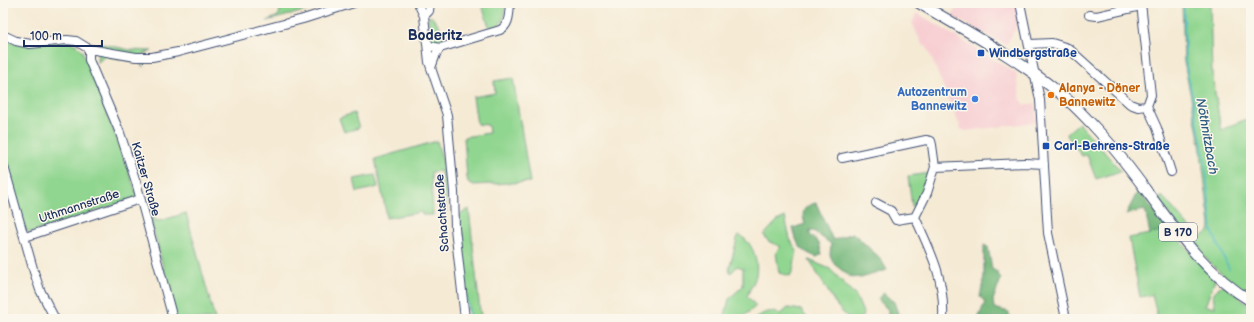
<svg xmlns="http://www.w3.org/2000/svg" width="1254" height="322" font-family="'Balsamiq Sans',sans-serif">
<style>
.built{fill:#f7cfd3}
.green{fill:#91d690;stroke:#568277}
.forest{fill:#74b77a;stroke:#48736c}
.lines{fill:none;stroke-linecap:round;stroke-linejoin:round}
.stream{stroke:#4ebaca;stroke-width:1.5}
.minor-casing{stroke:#3c4b70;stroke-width:10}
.major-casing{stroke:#3c4b70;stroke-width:12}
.minor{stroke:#fff;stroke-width:8}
.major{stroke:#fff;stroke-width:10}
.transit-dot{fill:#1a4fb4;stroke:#fbf7ec;stroke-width:1.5}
.food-dot{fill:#e8710a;stroke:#fbf7ec;stroke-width:1.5}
.shop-dot{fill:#3f7fe0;stroke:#fbf7ec;stroke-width:1.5}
.labels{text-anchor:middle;stroke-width:3;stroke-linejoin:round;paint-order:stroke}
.shield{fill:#fbf7ec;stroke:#5e6b89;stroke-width:1}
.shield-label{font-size:11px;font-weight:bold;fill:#1b2f5e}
.transit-label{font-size:12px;font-weight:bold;fill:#164399;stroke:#fbf7ec;text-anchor:start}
.food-label{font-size:12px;font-weight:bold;fill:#c56008;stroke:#fbf7ec;text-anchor:start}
.shop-label{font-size:12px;font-weight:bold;fill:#366cbe;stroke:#fbf7ec;text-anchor:end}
.street-label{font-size:12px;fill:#1b2f5e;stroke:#fbf7ec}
.water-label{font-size:13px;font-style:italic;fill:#2a597e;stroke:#fbf7ec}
.quarter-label{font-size:14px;font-weight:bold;fill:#1b2f5e;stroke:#fbf7ec}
</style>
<rect width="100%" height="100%" fill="#fbf7ec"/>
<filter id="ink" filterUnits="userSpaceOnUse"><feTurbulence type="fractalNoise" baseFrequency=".025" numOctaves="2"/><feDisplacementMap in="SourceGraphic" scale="8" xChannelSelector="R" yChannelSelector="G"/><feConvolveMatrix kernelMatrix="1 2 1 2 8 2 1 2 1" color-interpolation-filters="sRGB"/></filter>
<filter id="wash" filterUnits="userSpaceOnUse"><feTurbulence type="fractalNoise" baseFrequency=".012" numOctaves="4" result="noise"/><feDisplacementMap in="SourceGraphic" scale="16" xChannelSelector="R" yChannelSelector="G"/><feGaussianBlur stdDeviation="0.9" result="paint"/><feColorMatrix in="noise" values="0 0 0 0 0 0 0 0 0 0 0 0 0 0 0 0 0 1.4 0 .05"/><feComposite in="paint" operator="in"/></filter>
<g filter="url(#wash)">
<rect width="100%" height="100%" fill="#f5ead4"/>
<path class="built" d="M959 3H1016L1020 21 1006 45 952 16Z
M917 13 1016 73 1021 101H1023L1024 106 1035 103 1037 122 965 131 961 129 926 45 923 46 912 23Z"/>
<path class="green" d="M276 3H325L323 6 267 21 278 16 280 12Z
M481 3H505C504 16 505 25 490 29Z
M1182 3H1210L1212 73 1221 130 1251 117V295C1213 272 1184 236 1159 200L1162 196 1199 238 1209 232 1210 225 1200 144 1184 62Z
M431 16 439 25 444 42 437 43 431 40 428 18Z
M3 38 10 42H70L77 45 82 50 115 134 137 195 136 198 30 233 25 229 3 158Z
M98 43 130 50 152 51 141 55 144 67 138 62 110 57 105 56 97 63Z
M513 78 530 182 473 185 468 182 467 178 464 137 489 133 488 125 477 124 473 97 495 93 494 81Z
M354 113 359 128 344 132 339 118Z
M1079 123 1121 171 1096 179 1087 155 1082 156 1066 134Z
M437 141 445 169 446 215H442L441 171 431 172 433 215H422V212L386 218V212L375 159Z
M931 173 916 206H912L908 176Z
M375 175 378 187 357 192 354 179Z
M144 195 155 220 160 221 186 213 215 319H177Z
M469 209 480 311 482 319H469L458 216Z
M785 217 790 239 797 251 793 270 790 276 779 273 776 252 781 247 768 241 764 235 777 221Z
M1171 230 1215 280 1205 306 1215 307 1213 295 1219 287 1223 285 1251 306V319H1158L1152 295 1140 297 1129 238Z
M738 235C752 240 759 260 756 275 755 282 749 290 747 296L756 306 744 316 743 319H724L729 299 743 286V268L737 266 731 273 729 270Z
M809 260 830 269 856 296 864 315 859 319H849L837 306Z
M788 308 801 310 808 319H755C765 311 769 310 781 314Z"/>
<path class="forest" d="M1138 191 1171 230 1150 234 1145 210 1126 214Z
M816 203 833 240 853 233 880 258 887 270 861 278 849 276 834 264 830 255 831 244 815 232 810 230V235L819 243 822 254 817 257C800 251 797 245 793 228L805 224C801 212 803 206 816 203Z
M984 245 988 247 992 269 997 272 1001 279 993 300 994 308 1009 312V317L978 319 985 302 980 297 984 276Z
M883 293 894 302 900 319H888V310L878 299Z"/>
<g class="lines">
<path class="stream" d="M1184 3 1185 61 1205 160 1212 231 1229 269
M466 295 470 319
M1223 319V317"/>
</g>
</g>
<g filter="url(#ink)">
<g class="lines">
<defs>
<path id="minor" d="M418 3 424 16 429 62 447 115 454 192 455 228 465 319
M1020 3 1040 100 1048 233 1066 319
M1089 15 1097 16 1141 6
M424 16 429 11 430 3
M3 35 16 41 30 44 67 40 76 41 89 49 136 57H152L178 52 303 19 354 3
M427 42 430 46 440 48 500 30C510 25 509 13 510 3
M1030 44 1052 43 1068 48 1130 104 1138 107 1147 106 1151 95 1141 3
M89 49V60L120 133 136 182 173 319
M431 68 436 54 440 48
M1147 106 1157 128 1171 172
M842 158 926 140 931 141 932 145 935 167
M3 163 34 272 40 290 55 319
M876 203 891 211 896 220 915 217
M25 237 140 199
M943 319C945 278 931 253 915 217L927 193 935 167 1025 163 1044 164"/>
<path id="major" d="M919 3C966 31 1015 57 1057 91 1074 104 1088 120 1102 135 1152 189 1186 262 1251 301"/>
</defs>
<use href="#minor" class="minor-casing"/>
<use href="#major" class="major-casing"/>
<use href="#minor" class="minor"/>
<use href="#major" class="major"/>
</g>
</g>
<g class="transit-dot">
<rect x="977" y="49" width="8" height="8" rx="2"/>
<rect x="1042" y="142" width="8" height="8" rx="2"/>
</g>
<circle class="food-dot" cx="1051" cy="95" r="4"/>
<circle class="shop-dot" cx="975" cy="99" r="4"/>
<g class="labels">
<rect class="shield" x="1159" y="223" width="38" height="18" rx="3"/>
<g class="shield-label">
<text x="1178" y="236">B 170</text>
</g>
<g class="transit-label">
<text x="989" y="57">Windbergstraße</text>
<text x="1054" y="150">Carl-Behrens-Straße</text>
</g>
<g class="food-label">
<text x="1059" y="92">Alanya - Döner<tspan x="1059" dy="14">Bannewitz</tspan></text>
</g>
<g class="shop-label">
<text x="967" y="96">Autozentrum<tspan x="967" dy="14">Bannewitz</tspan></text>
</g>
<g class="street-label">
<text transform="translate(146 179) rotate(74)" y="4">Kaitzer Straße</text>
<text transform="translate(79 206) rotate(-18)" y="4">Uthmannstraße</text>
<text transform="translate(442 213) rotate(-94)" y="4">Schachtstraße</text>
</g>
<g class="water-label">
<text transform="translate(1208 136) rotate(80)" y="5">Nöthnitzbach</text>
</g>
<g class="quarter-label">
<text x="435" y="40">Boderitz</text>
</g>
</g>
<rect width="1254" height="322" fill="none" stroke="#fbf7ec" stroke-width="16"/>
<path d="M24 40v6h78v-6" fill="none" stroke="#1b2f5e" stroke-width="2"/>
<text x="30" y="40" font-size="12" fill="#1b2f5e" stroke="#fbf7ec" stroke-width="3" paint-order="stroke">100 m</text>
</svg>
